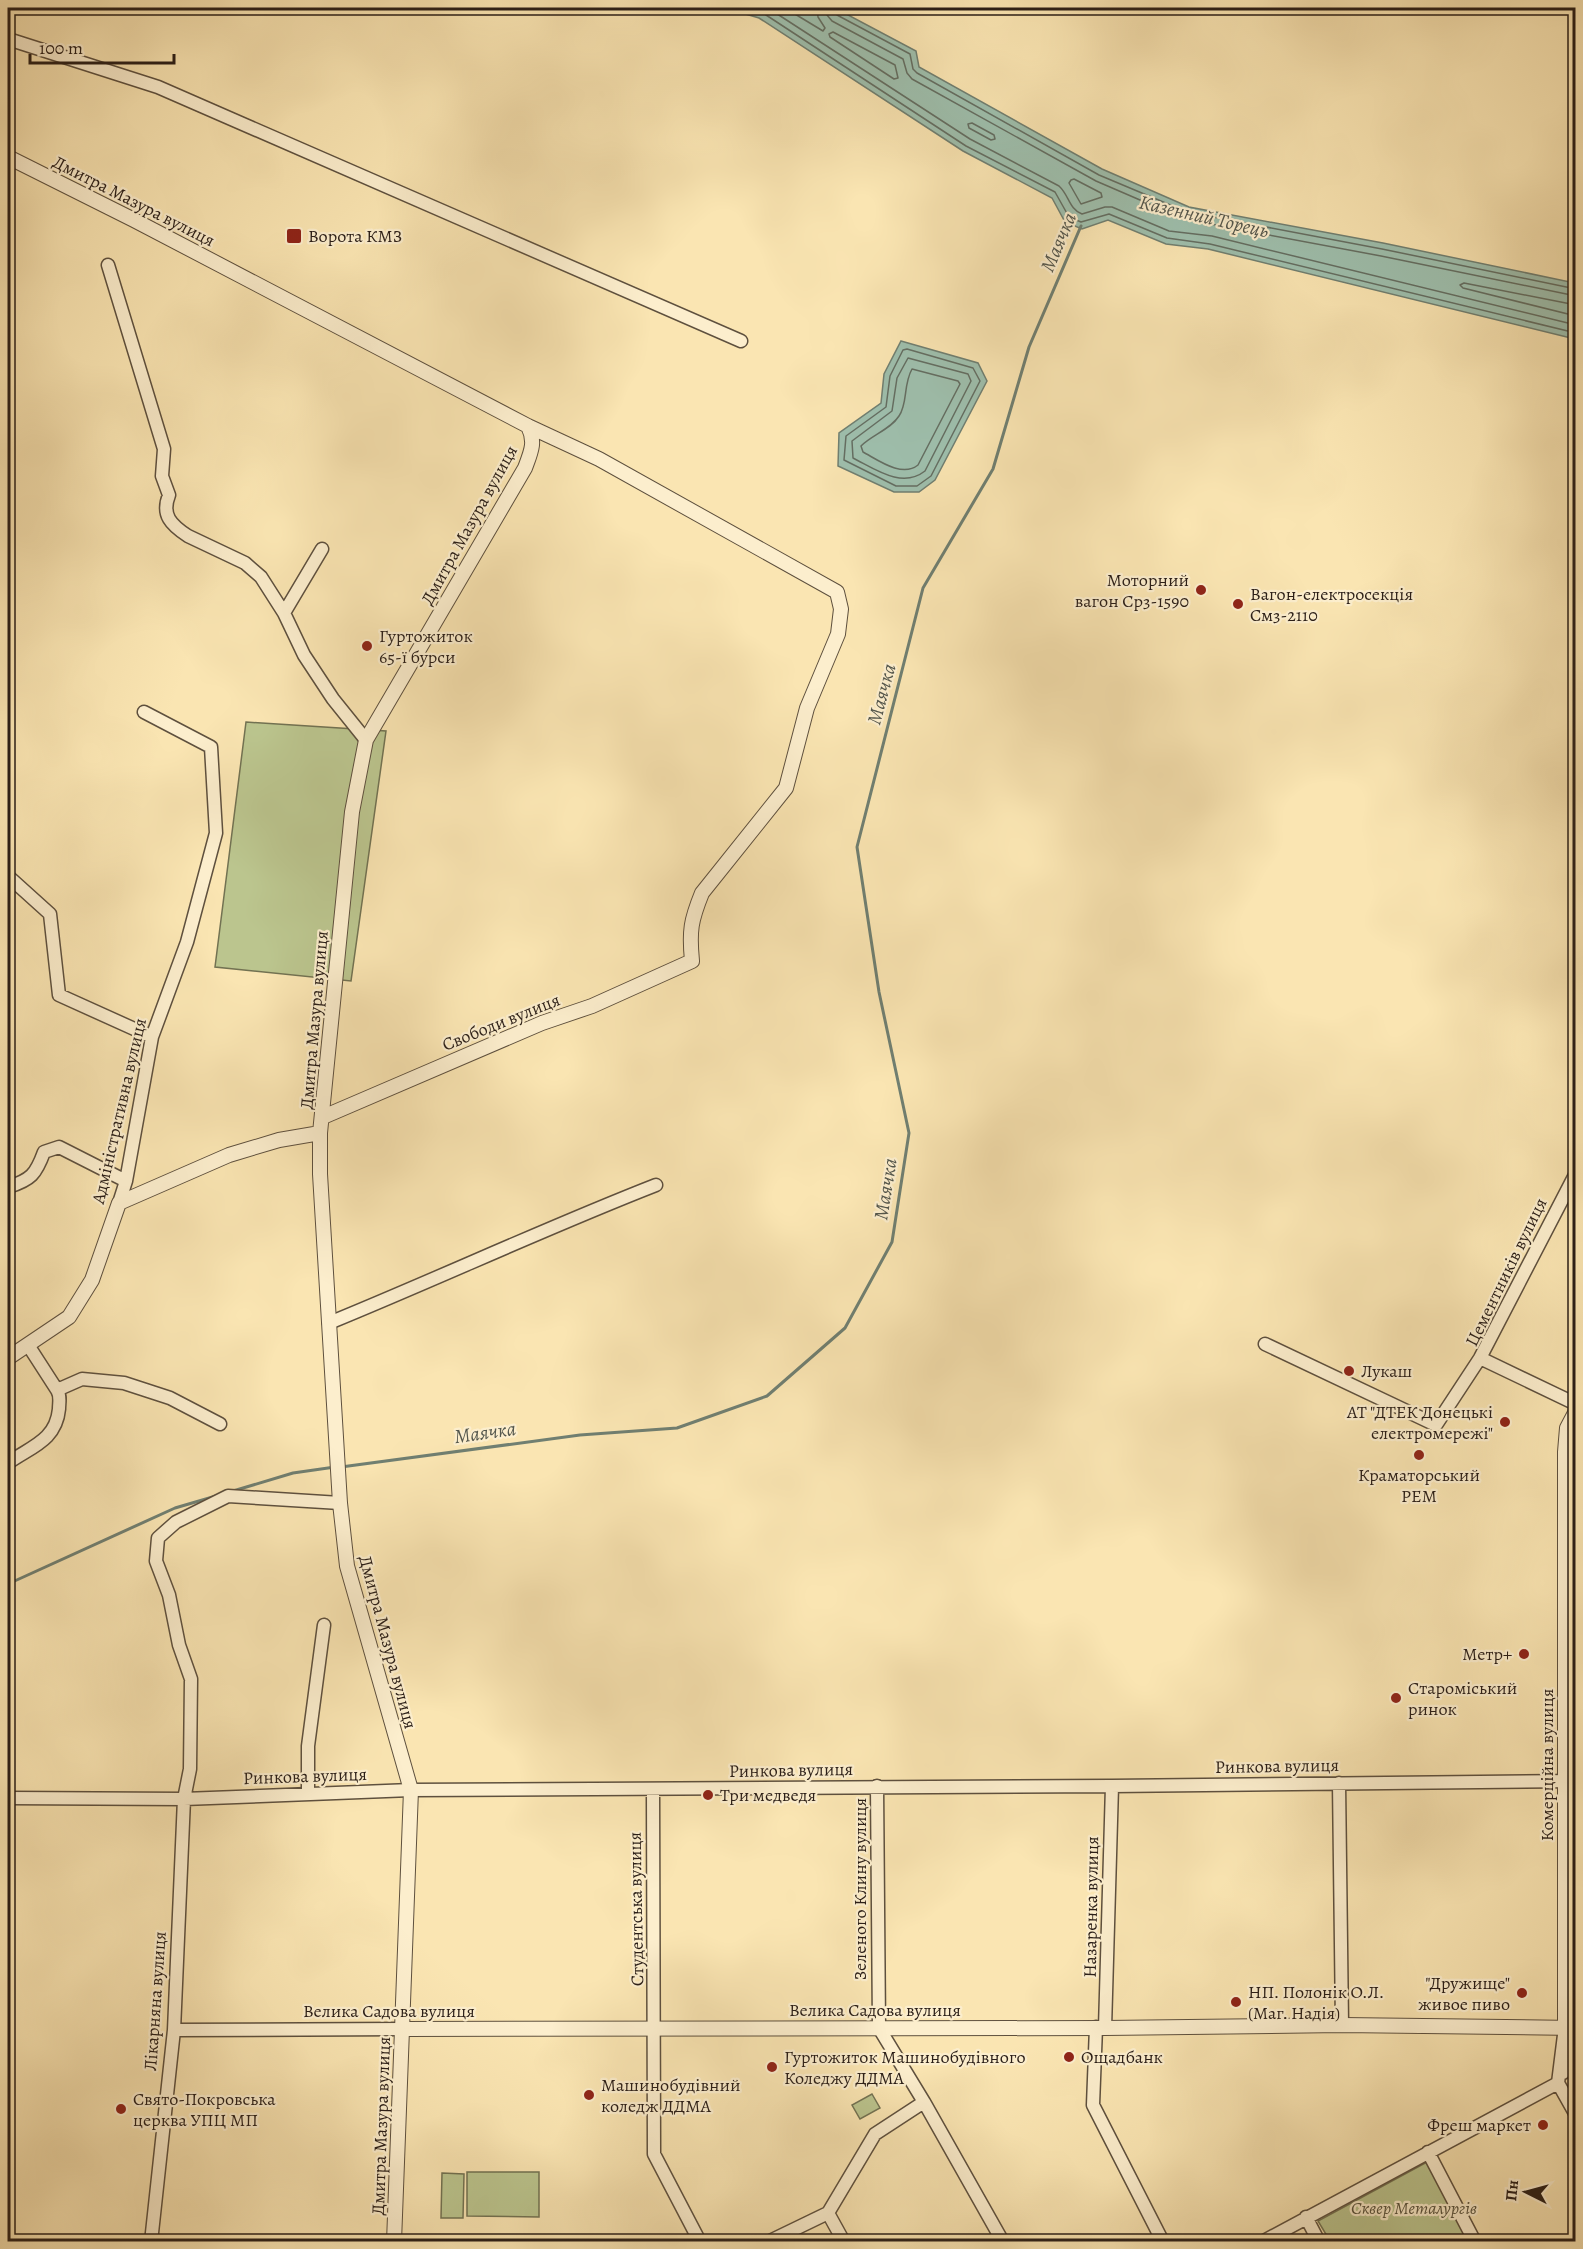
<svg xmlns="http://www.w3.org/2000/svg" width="1583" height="2249" font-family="Alegreya,serif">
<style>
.green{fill:#bbc58e;stroke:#727252;stroke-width:1.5}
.water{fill:#9ebfad;stroke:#707f71;stroke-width:1.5}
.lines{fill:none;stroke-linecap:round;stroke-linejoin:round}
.shore{stroke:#646e62;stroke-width:1.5}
.stream{stroke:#707f71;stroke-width:3}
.minor-casing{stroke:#5e503e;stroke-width:15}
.tertiary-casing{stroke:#5e503e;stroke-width:16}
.minor{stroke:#fceecd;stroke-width:12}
.tertiary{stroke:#fceecd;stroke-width:14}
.poi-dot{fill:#8f2418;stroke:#fceecd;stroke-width:2}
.labels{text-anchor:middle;stroke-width:4.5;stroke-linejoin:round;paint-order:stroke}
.street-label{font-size:18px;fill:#2a1e17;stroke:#fceecd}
.poi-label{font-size:18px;fill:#2a1e17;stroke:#fceecd;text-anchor:start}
.park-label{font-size:18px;font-style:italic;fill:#56503b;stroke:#fceecd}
.water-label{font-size:20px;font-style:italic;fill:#53564c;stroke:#fceecd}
</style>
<rect width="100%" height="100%" fill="#fae5b2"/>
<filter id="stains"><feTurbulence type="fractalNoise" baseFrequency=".00333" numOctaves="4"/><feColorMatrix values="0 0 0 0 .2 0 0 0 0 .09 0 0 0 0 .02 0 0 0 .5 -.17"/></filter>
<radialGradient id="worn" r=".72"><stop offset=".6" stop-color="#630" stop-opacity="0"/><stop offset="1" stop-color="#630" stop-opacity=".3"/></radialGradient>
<path class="green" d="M246 722 386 731 351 981 215 967Z
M872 2094 880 2108 860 2119 852 2105Z
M1427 2162 1469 2241H1330L1318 2221Z
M467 2172H539V2217L467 2216Z
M442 2173 464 2174 463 2218H441Z"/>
<path class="water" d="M725 8H835L916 51 919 67 1102 169 1189 207 1383 243 1575 283V339L1208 249 1166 244 1108 220 1082 229 1065 222 1052 198 963 151 759 18Z
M901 341 978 363 987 381 935 480 919 492H894L838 466 839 433 881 403 884 374Z"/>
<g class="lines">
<path class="shore" d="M746 8 763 13 966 146 1055 192 1069 217 1081 222 1109 214 1167 238 1210 244 1576 333
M768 8 970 139 1059 186C1069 195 1069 209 1082 214L1105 207H1112L1169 231 1212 236 1576 325
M785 8 823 31 825 28 818 17 817 8
M826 8 827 15 832 21 903 59 907 73 912 79 1096 181 1184 219 1381 256 1576 296
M834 8 837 15 910 54 913 69 917 73 1099 175 1187 212 1382 249 1576 289
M833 32 895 65 898 78 894 79 830 37 829 34Z
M972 123 994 135 995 139 991 140 969 128 968 124Z
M1074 179 1101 193 1102 197 1081 204 1069 183 1071 180Z
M1576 305 1464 283 1460 285 1463 288 1576 316
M907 349 973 368 980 381 931 476 917 486H896L844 460 846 436 886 407 890 376 903 350Z
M908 358 968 374 971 381 925 471C902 489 875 469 853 458L852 441 892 411 897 378Z
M912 369 958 381 960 384 918 465C902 478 878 460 863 452L861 446C872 435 891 429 899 416 908 403 903 385 912 369Z"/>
<path class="stream" d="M341 1467 580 1435 677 1428 767 1396 845 1328 892 1242 909 1133 879 992 857 847 923 588 993 469 1029 347 1081 226
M233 1491 293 1473 335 1467
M8 1584 175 1508 216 1496"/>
<defs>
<path id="minor" d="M8 39 158 87 741 341
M108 265 164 449 162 476 169 495C161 515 171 525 188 536L245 563 261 577 284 613
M322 549 284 613 304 655 333 699 366 740
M9 877 50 914 59 995 152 1037
M8 1187C31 1180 36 1174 44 1152L59 1147 126 1181
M119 1203 126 1181 152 1037 187 942 216 833 211 747 144 712
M329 1323C439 1278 546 1228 656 1185
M1265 1344 1436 1425 1480 1358 1576 1173
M28 1345 57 1390 82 1379 124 1383 170 1398 220 1424
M1480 1358 1576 1404
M8 1463C30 1447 56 1441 59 1409 59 1402 61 1396 57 1390
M1339 1783 1342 2025
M877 1786 879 2028 924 2102 1003 2242
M653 1789 654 2154 700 2242
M308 1793V1746L324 1625
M8 1798 184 1799 411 1790 1112 1786 1576 1781
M1096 2027 1093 2105 1163 2242
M1105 2028 1112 1786
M174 2030 403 2029
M1563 2073 1576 2048
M1558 2083 1565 2027
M1558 2083 1576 2115
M1428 2152 1475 2242
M828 2213 875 2134 924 2102
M828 2213 844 2242
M1306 2217 1319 2242
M151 2242 174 2030 184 1799 190 1769 191 1679 179 1645 169 1595 156 1561 158 1538 176 1522 228 1496 340 1503
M768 2242 828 2213
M1262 2242 1558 2083"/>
<path id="tertiary" d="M8 157 134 220 528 426 599 459 837 592 841 609 838 634 807 708 786 788 702 893C691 920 689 931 692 961L592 1006 542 1023 323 1117
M8 1358 69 1317 92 1280 119 1203 229 1155 279 1140 320 1133
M1565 2027V1452L1567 1428 1576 1411
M403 2029 1105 2028 1342 2025 1576 2028
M394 2242 411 1790 347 1566 340 1503 320 1174V1133L352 812 366 740 525 468C531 452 536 442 528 426"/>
</defs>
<use href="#minor" class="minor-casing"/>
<use href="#tertiary" class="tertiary-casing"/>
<use href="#minor" class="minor"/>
<use href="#tertiary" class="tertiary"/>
</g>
<g class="poi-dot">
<rect x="286" y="228" width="16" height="16" rx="3"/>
<circle cx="1201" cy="590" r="6"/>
<circle cx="1238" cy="604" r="6"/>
<circle cx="367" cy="646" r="6"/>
<circle cx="1349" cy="1371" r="6"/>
<circle cx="1505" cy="1422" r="6"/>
<circle cx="1419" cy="1455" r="6"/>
<circle cx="1524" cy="1654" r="6"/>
<circle cx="1396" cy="1698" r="6"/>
<circle cx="708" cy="1795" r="6"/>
<circle cx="1522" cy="1993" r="6"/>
<circle cx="1236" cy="2002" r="6"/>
<circle cx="1069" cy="2057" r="6"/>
<circle cx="772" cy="2067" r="6"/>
<circle cx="589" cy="2095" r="6"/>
<circle cx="121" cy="2109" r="6"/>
<circle cx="1543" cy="2125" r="6"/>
</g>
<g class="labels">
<g class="street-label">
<text transform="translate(134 201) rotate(27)" y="6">Дмитра Мазура вулиця</text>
<text transform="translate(469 525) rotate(-61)" y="6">Дмитра Мазура вулиця</text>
<text transform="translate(314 1020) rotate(-85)" y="6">Дмитра Мазура вулиця</text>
<text transform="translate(501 1022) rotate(-22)" y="6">Свободи вулиця</text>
<text transform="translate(119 1111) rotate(-77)" y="6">Адміністративна вулиця</text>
<text transform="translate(1506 1272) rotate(-64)" y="6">Цементників вулиця</text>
<text transform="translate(388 1642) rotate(75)" y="6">Дмитра Мазура вулиця</text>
<text transform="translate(1547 1765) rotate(-90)" y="6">Комерційна вулиця</text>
<text transform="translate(1277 1766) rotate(-1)" y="6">Ринкова вулиця</text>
<text transform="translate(791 1770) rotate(-1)" y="6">Ринкова вулиця</text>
<text transform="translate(305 1776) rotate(-2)" y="6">Ринкова вулиця</text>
<text transform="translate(860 1889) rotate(-90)" y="6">Зеленого Клину вулиця</text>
<text transform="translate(1091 1907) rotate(-89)" y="6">Назаренка вулиця</text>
<text transform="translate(636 1909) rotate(-91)" y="6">Студентська вулиця</text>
<text transform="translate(155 2001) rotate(-86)" y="6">Лікарняна вулиця</text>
<text x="875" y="2016">Велика Садова вулиця</text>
<text x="389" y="2017">Велика Садова вулиця</text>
<text transform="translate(381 2126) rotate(-88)" y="6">Дмитра Мазура вулиця</text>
</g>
<g class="poi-label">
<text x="308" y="242">Ворота КМЗ</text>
<text x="1189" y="586" text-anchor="end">Моторний<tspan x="1189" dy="21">вагон Ср3-1590</tspan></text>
<text x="1250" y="600">Вагон-електросекція<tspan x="1250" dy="21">См3-2110</tspan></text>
<text x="379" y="642">Гуртожиток<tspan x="379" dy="21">65-ї бурси</tspan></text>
<text x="1361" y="1377">Лукаш</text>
<text x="1493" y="1418" text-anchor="end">АТ "ДТЕК Донецькі<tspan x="1493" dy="21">електромережі"</tspan></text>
<text x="1419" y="1481" text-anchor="middle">Краматорський<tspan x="1419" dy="21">РЕМ</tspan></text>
<text x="1512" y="1660" text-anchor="end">Метр+</text>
<text x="1408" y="1694">Староміський<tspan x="1408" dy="21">ринок</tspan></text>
<text x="720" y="1801">Три медведя</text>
<text x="1510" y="1989" text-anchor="end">"Дружище"<tspan x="1510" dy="21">живое пиво</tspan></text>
<text x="1248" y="1998">НП. Полонік О.Л.<tspan x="1248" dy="21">(Маг. Надія)</tspan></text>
<text x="784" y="2063">Гуртожиток Машинобудівного<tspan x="784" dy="21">Коледжу ДДМА</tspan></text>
<text x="1081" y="2063">Ощадбанк</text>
<text x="601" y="2091">Машинобудівний<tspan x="601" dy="21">коледж ДДМА</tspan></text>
<text x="133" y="2105">Свято-Покровська<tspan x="133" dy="21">церква УПЦ МП</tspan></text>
<text x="1531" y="2131" text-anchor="end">Фреш маркет</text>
</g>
<g class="park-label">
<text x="1414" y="2214">Сквер Металургів</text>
</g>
<g class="water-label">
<text transform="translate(1204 216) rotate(13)" y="7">Казенний Торець</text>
<text transform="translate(1058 242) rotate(-67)" y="7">Маячка</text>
<text transform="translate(881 694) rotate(-75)" y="7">Маячка</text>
<text transform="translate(885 1189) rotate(-81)" y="7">Маячка</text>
<text transform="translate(485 1432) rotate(-8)" y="7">Маячка</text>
</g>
</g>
<rect width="1583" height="2249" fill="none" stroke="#fae5b2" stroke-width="30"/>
<rect x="9" y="9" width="1565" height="2231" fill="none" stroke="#2a1e17" stroke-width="3"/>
<rect x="15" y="15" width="1553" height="2219" fill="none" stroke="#2a1e17" stroke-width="1.5"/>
<g transform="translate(1526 2192) rotate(276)" stroke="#fceecd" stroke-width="4.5" paint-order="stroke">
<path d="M0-4.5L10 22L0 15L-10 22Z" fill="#2a1e17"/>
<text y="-9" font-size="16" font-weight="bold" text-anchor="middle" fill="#2a1e17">Пн</text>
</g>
<path d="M30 54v9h144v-9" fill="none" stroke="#2a1e17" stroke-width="3"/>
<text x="39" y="54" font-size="18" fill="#2a1e17" stroke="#fceecd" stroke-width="4.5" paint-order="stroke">100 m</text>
<rect width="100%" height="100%" filter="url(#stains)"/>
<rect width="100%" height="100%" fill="url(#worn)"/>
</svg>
